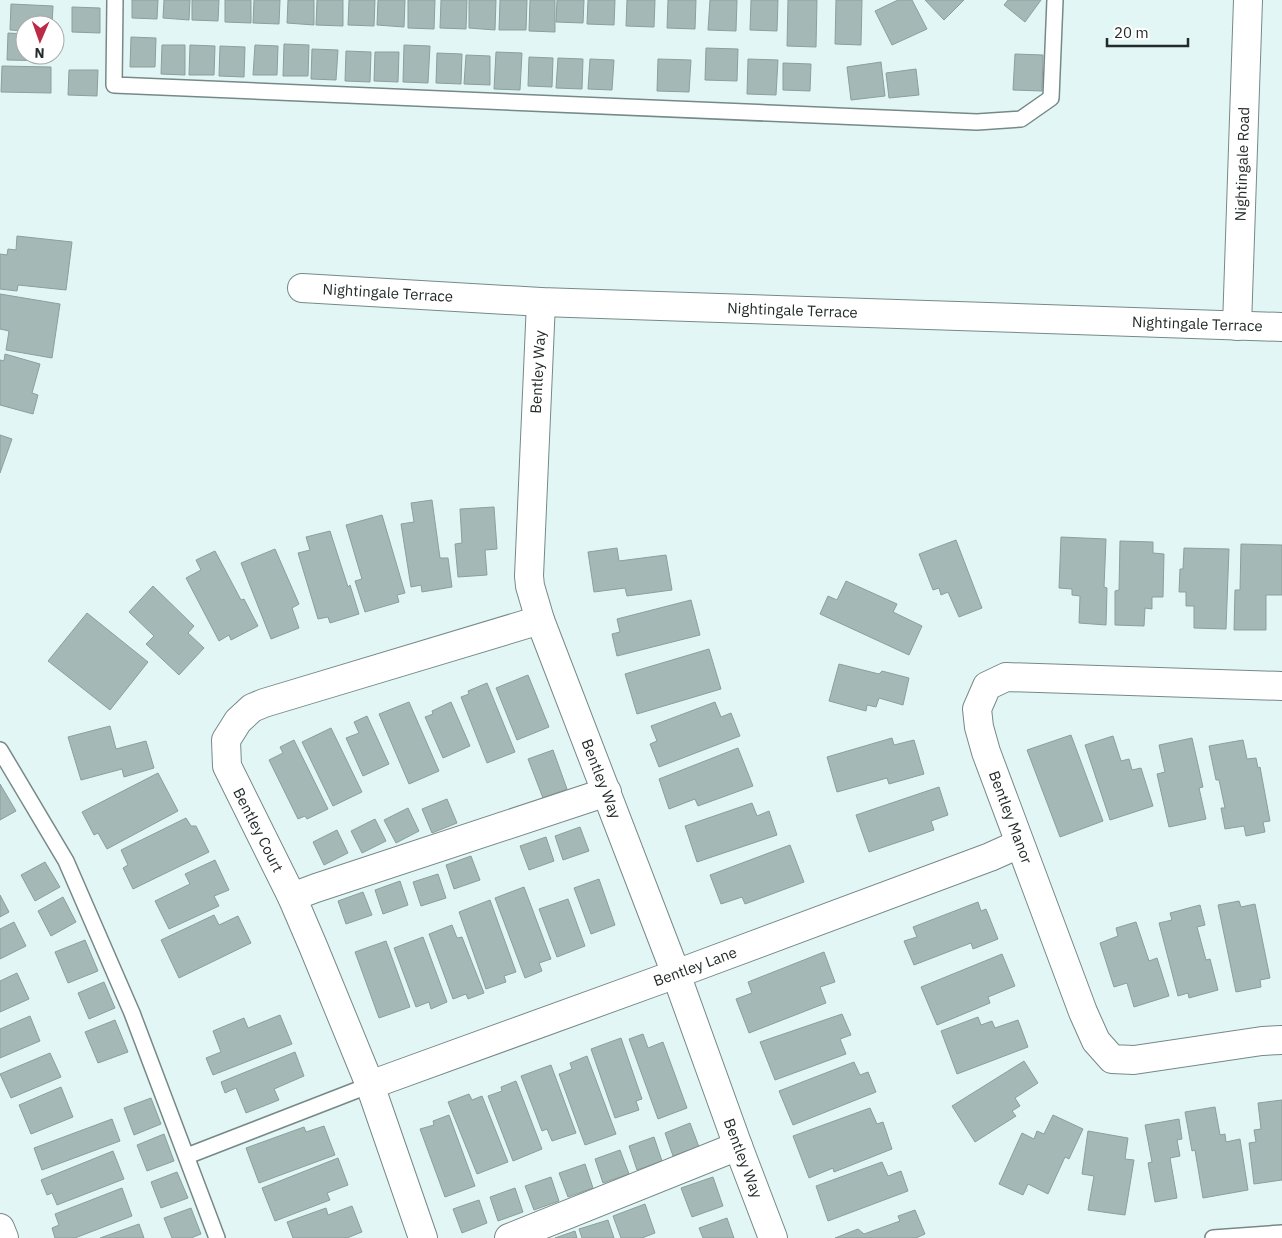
<svg xmlns="http://www.w3.org/2000/svg" width="1282" height="1238" font-family="'IBM Plex Sans',sans-serif">
<style>
.building{fill:#a4b8b5;stroke:#8b9f9d}
.lines{fill:none;stroke-linecap:round;stroke-linejoin:round}
.lane-casing{stroke:#768987;stroke-width:18}
.street-casing{stroke:#768987;stroke-width:30}
.secondary-casing{stroke:#768987;stroke-width:30}
.lane{stroke:#fff;stroke-width:15}
.street{stroke:#fff;stroke-width:28}
.secondary{stroke:#fff;stroke-width:28}
.labels{text-anchor:middle;stroke-width:4.5;stroke-linejoin:round;paint-order:stroke}
.street-label{font-size:15px;fill:#232b2a;stroke:#fff}
</style>
<rect width="100%" height="100%" fill="#e2f7f5"/>
<path class="building" d="M132 0H158L157 19 132 18Z
M164 0H190L189 20 163 18Z
M192 0H219L218 21 192 20Z
M225 0H251V23L225 22Z
M254 0H280L279 24 253 23Z
M288 0H314V25L287 23Z
M317 0H343V26L316 25Z
M349 0H375L374 26 348 25Z
M378 0H405L404 27 377 25Z
M408 0H435L434 29 408 28Z
M441 0H467L466 29 440 28Z
M469 0H496L495 30 469 28Z
M500 0H527L526 30H499Z
M530 0H555V32L529 31Z
M557 0H584L583 23 556 22Z
M588 0H615L614 25 587 24Z
M627 0H655L654 27 626 26Z
M668 0H696L695 29 667 28Z
M710 0H737L736 31 708 30Z
M751 0H778L777 31 750 30Z
M788 0H817L816 47 787 46Z
M836 0H862L861 45 835 44Z
M898 0H912L927 29 892 45 875 11Z
M925 0H964L944 20Z
M1008 0H1041L1025 22 1004 5Z
M11 4 53 6 52 25H25V31L10 30Z
M72 7 100 8V33L72 32Z
M8 33 25 34V55H52V61L7 60Z
M131 37 156 38 155 67H130Z
M284 44 309 45 308 76H283Z
M162 45H185V75L161 74Z
M190 45 215 46 214 75H189Z
M255 45 278 46 277 75H253Z
M404 45 430 46 428 83 403 82Z
M220 46 245 47 244 77 219 76Z
M706 48 738 49 737 81 705 80Z
M312 49 338 50 336 80 311 79Z
M346 51 371 52 370 82 345 81Z
M375 52H399L398 82 374 81Z
M496 52 522 53 520 90 494 89Z
M437 53 462 54 461 84 436 83Z
M1015 54 1043 55 1042 91 1013 90Z
M466 55 490 56V85L464 84Z
M529 57 553 58 552 87 528 86Z
M558 58 583 59 582 89 556 88Z
M590 59 614 60 612 90 588 89Z
M658 59 691 60 689 92 657 91Z
M748 59 778 60 776 95 747 94Z
M881 62 885 96 851 100 847 67Z
M783 63 811 64 810 91 783 90Z
M2 66 51 67V93L1 92Z
M916 69 919 95 889 98 886 73Z
M69 70H98L97 96 68 95Z
M17 236 72 242 66 290 18 285 17 291 0 289V254L7 255 8 249 16 250Z
M0 294 60 304 52 358 6 350 9 331 0 329Z
M5 354 40 364 32 393 38 395 33 414 0 405V360L4 361Z
M0 435 12 439 0 473Z
M432 500 440 558H448L452 587 422 592 421 585 411 587 401 524 414 522 411 503Z
M494 507 497 549 485 550 487 575 458 577 455 544 462 543 460 509Z
M382 515 405 593 397 595 399 602 365 612 355 581 362 579 346 525Z
M330 531 348 587 350 585 359 614 330 623 328 617 318 619 298 553 310 550 306 537Z
M1061 537 1106 539 1104 587 1107 588 1106 625 1079 623 1080 596 1072 595V589L1059 588Z
M956 540 982 608 959 617 948 592 941 595 939 588 933 590 919 554Z
M1120 541 1153 542V553L1164 554 1163 597H1152V609L1145 608 1144 626 1115 625V591L1119 590Z
M1241 544 1282 545V595H1266V630H1234L1235 590H1240Z
M617 548 619 561 666 555 672 590 627 596 625 588 594 592 588 552Z
M1184 548 1229 549 1226 629 1194 628V606H1186V592H1179L1180 569H1183Z
M275 549 299 604 292 608 299 628 271 639 241 563Z
M215 551 241 600 244 599 258 626 231 640 229 635 219 641 186 578 201 570 196 560Z
M846 581 897 604 893 612 922 626 909 655 820 614 828 596 837 600Z
M153 586 194 626 188 633 204 648 179 675 146 644 154 636 129 612Z
M691 600 700 635 617 656 612 634 620 632 617 619Z
M87 613 148 662 110 710 48 661Z
M709 649 721 689 637 714 625 674Z
M839 664 879 674 882 671 909 678 903 705 879 698 876 707 867 705 866 711 829 701Z
M528 675 549 727 517 740 496 688Z
M487 683 515 752 487 763 461 697 469 694 468 691Z
M409 702 439 771 409 784 379 714Z
M451 702 470 746 443 758 425 717 433 714 432 711Z
M715 702 721 717 731 713 740 736 659 767 650 744 657 741 651 726Z
M367 716 389 764 363 776 346 738 359 733 354 722Z
M110 726 116 749 146 741 154 768 124 777 122 769 81 780 68 737Z
M331 728 362 792 333 806 302 742Z
M1071 735 1103 821 1060 837 1027 750Z
M1113 736 1121 761 1129 759 1132 770 1141 768 1153 806 1110 820 1085 745Z
M892 738 894 745 914 740 924 774 889 784 887 778 837 792 827 757Z
M1192 738 1203 787 1199 788 1206 819 1169 827 1157 774 1165 772 1159 745Z
M294 740 328 809 307 819 305 816 298 819 269 760 283 753 280 747Z
M1243 740 1247 759 1256 758 1258 768 1260 767 1270 821 1263 822 1265 832 1246 836 1244 826 1225 829 1221 808H1225L1219 780H1216L1209 746Z
M738 748 753 786 698 806 695 799 669 809 659 779Z
M553 750 567 789 543 798 528 759Z
M158 773 178 811 107 849 98 833 94 835 82 812Z
M0 784 16 811 0 820Z
M939 787 948 815 931 821 934 830 869 852 856 815Z
M447 799 457 823 432 833 422 809Z
M752 803 757 816 769 811 777 835 697 862 685 826Z
M408 808 419 831 396 843 384 820Z
M186 818 191 826H196L209 852 133 889 123 868 128 865 121 850Z
M375 819 386 841 362 853 351 831Z
M580 827 589 851 563 860 555 836Z
M337 830 348 853 324 865 313 842Z
M546 837 554 861 529 870 520 846Z
M790 845 804 882 745 904 742 897 721 904 710 875Z
M471 856 480 880 454 889 446 865Z
M215 860 229 890 214 896 219 906 169 929 155 901 190 884 185 874Z
M45 862 60 887 35 901 21 875Z
M438 874 446 898 421 906 413 882Z
M599 879 615 925 591 934 574 888Z
M400 881 408 905 383 914 375 890Z
M524 887 551 959 539 963 542 971 525 978 495 898Z
M363 892 372 915 346 924 338 901Z
M0 895 9 912 0 917Z
M63 897 76 922 51 936 38 911Z
M568 899 585 946 557 957 539 909Z
M490 900 516 972 504 976 506 982 486 989 459 912Z
M1239 901 1241 907 1255 904 1270 978 1260 980 1261 987 1236 992 1218 905Z
M978 902 981 911 986 909 998 939 973 949 971 943 914 965 904 941 917 937 913 927Z
M1200 905 1205 925 1197 927 1206 960 1210 959 1218 990 1189 998 1188 993 1178 996 1159 923 1172 920 1170 913Z
M214 915 219 925 238 916 251 943 179 978 161 940Z
M14 922 26 946 0 959V929Z
M1136 922 1149 961 1157 958 1169 996 1134 1007 1127 983 1114 987 1100 943 1118 936 1116 928Z
M452 925 457 938 462 937 484 993 468 999 466 994 453 999 429 934Z
M423 937 447 1002 431 1009 429 1002 416 1007 394 948Z
M85 940 98 971 68 983 55 952Z
M386 941 410 1007 379 1018 355 952Z
M824 952 835 982 820 987 826 1003 749 1033 736 999 752 993 748 982Z
M1002 954 1015 986 988 997 990 1003 937 1025 921 987Z
M17 973 29 999 0 1012V981Z
M104 982 115 1008 89 1019 78 993Z
M842 1014 851 1035 840 1039 846 1054 775 1080 760 1042Z
M280 1015 292 1044 213 1075 206 1058 221 1052 213 1031 244 1018 248 1028Z
M30 1016 40 1041 0 1058V1029Z
M978 1017 981 1025 992 1021 995 1028 1018 1020 1028 1047 957 1074 941 1031Z
M115 1020 128 1052 98 1063 85 1032Z
M643 1034 648 1048 663 1042 687 1108 658 1119 629 1039Z
M621 1038 642 1099 636 1101 639 1110 615 1118 591 1049Z
M295 1052 304 1076 274 1089 279 1100 246 1113 236 1088 225 1093 221 1082Z
M50 1053 61 1077 11 1098 0 1074Z
M587 1056 616 1134 585 1145 559 1074 572 1069 570 1063Z
M1024 1061 1038 1083 1015 1098 1020 1106 1012 1111 1016 1116 975 1142 952 1106Z
M854 1062 860 1075 868 1072 876 1092 793 1125 779 1091Z
M551 1065 576 1133 552 1141 547 1129 542 1131 521 1076Z
M516 1081 542 1149 513 1161 488 1096 502 1091 501 1087Z
M61 1087 73 1117 31 1134 19 1105Z
M469 1094 472 1100 482 1096 508 1162 477 1174 448 1102Z
M151 1098 161 1124 134 1135 124 1108Z
M1282 1100V1180L1254 1184 1249 1143 1256 1142 1254 1130 1261 1129 1258 1103Z
M1215 1107 1220 1135 1225 1134 1226 1142 1240 1139 1248 1190 1203 1198 1195 1150 1192 1151 1185 1112Z
M870 1108 877 1124 883 1122 892 1149 834 1172 833 1168 809 1178 793 1136Z
M449 1115 475 1186 445 1197 420 1129 434 1125 433 1121Z
M1053 1115 1083 1129 1069 1159 1065 1157 1048 1194 1028 1184 1023 1195 999 1184 1022 1133 1034 1139 1037 1131 1044 1134Z
M112 1119 120 1141 42 1170 34 1148Z
M1179 1119 1182 1139 1177 1140 1180 1156 1170 1158 1177 1198 1155 1202 1148 1163 1152 1162 1145 1125Z
M690 1123 699 1147 673 1156 665 1133Z
M324 1126 335 1155 259 1183 246 1148 304 1127 306 1132Z
M1088 1131 1128 1138 1125 1159 1134 1160 1125 1215 1088 1210 1094 1176 1082 1174Z
M164 1134 174 1161 147 1171 137 1145Z
M654 1137 662 1161 637 1170 629 1146Z
M620 1150 629 1174 603 1183 595 1159Z
M113 1151 124 1179 57 1205 52 1193 47 1195 41 1180Z
M338 1158 348 1185 327 1193 330 1200 275 1221 262 1188Z
M882 1162 888 1176 901 1171 908 1191 828 1221 816 1186Z
M585 1164 593 1188 568 1197 559 1173Z
M177 1172 188 1198 161 1208 151 1182Z
M551 1177 559 1201 534 1210 525 1186Z
M713 1177 723 1206 692 1217 681 1188Z
M122 1188 132 1216 75 1238H55L52 1228 59 1225 55 1214Z
M515 1188 523 1212 498 1221 490 1197Z
M479 1200 487 1223 462 1233 453 1209Z
M645 1204 655 1233 642 1238H621L613 1216Z
M352 1206 362 1232 347 1238H293L287 1222 326 1208 328 1215Z
M191 1208 201 1234 191 1238H172L164 1218Z
M915 1210 925 1234 916 1238H835L858 1229 864 1234 900 1221 898 1216Z
M727 1218 734 1238H703L699 1228Z
M608 1220 614 1238H582L579 1229Z
M139 1224 144 1238H100Z
M575 1231 577 1238H555Z"/>
<g class="lines">
<defs>
<path id="lane" d="M115 0 114 85 977 122 1021 119 1051 98 1055 0
M0 750 66 861 132 1013 217 1238
M187 1156 370 1085
M1213 1238 1282 1233"/>
<g id="street">
<path id="s1" d="M302 288 541 302 1282 327"/>
<path id="s2" d="M541 302 529 576 530 586 540 620 676 974 738 1146 773 1238"/>
<path id="s3" d="M1237 326 1248 0"/>
<path id="s4" d="M1282 686 1006 677 987 686 977 709 979 727 986 752 1083 1012 1096 1041 1112 1059 1134 1060 1262 1041 1282 1040"/>
<path d="M292 897 316 888 607 792"/>
<path id="s5" d="M370 1085 676 974 990 857 1019 844"/>
<path d="M423 1238 370 1085 313 946 292 897 227 766 226 740 238 721 252 708 264 703 540 620"/>
<path d="M509 1238 738 1146"/>
</g>
<path id="secondary" d="M0 1228 4 1238"/>
</defs>
<use href="#lane" class="lane-casing"/>
<use href="#street" class="street-casing"/>
<use href="#secondary" class="secondary-casing"/>
<use href="#lane" class="lane"/>
<use href="#street" class="street"/>
<use href="#secondary" class="secondary"/>
</g>
<g class="labels">
<g class="street-label">
<text dy="5" stroke="none"><textPath href="#s3" startOffset="162">Nightingale Road</textPath></text>
<text dy="5" stroke="none"><textPath href="#s1" startOffset="86">Nightingale Terrace</textPath></text>
<text dy="5" stroke="none"><textPath href="#s1" startOffset="491">Nightingale Terrace</textPath></text>
<text dy="5" stroke="none"><textPath href="#s1" startOffset="896">Nightingale Terrace</textPath></text>
<text transform="translate(538 372) rotate(-87)" y="5">Bentley Way</text>
<text dy="5" stroke="none"><textPath href="#s2" startOffset="490">Bentley Way</textPath></text>
<text dy="5" stroke="none"><textPath href="#s4" startOffset="436">Bentley Manor</textPath></text>
<text transform="translate(258 830) rotate(63)" y="5">Bentley Court</text>
<text dy="5" stroke="none"><textPath href="#s5" startOffset="346">Bentley Lane</textPath></text>
<text dy="5" stroke="none"><textPath href="#s2" startOffset="895">Bentley Way</textPath></text>
</g>
</g>
<g transform="translate(40 40) rotate(182)"><circle r="24" fill="#ffffff" stroke="#a7aaaa"/>
<path d="M0-4L9 19L0 12L-9 19Z" fill="#bb2a46"/>
<text y="-8" font-size="14" font-weight="bold" text-anchor="middle" fill="#232b2a">N</text>
</g>
<path d="M1107 38v8h81v-8" fill="none" stroke="#232b2a" stroke-width="2.5"/>
<text x="1114" y="38" font-size="15" fill="#232b2a" stroke="#ffffff" stroke-width="4" paint-order="stroke">20 m</text>
</svg>
